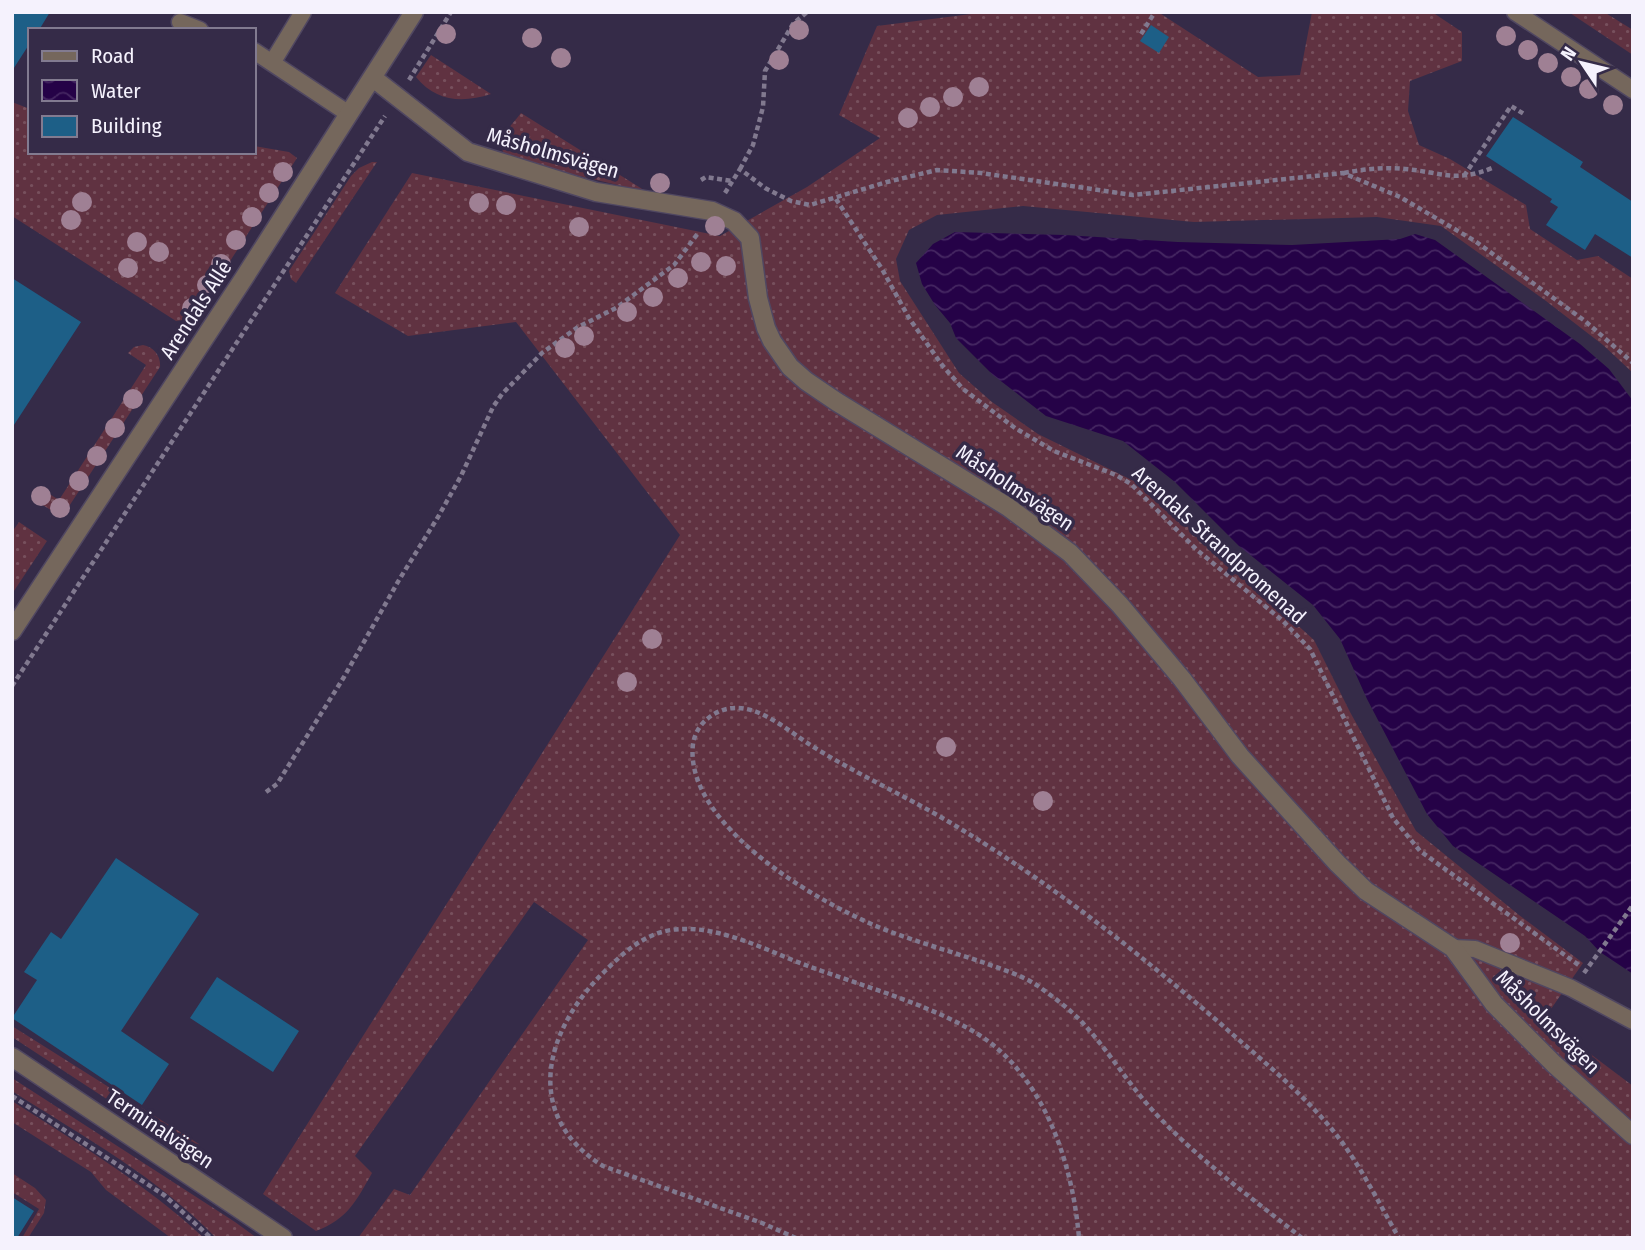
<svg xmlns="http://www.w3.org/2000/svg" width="1645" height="1250" font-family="'Fira Sans Condensed',sans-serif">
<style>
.grass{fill:url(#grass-dots)}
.water{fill:url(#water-waves)}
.building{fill:#1d5f87}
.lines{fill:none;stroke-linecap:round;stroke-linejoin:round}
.service-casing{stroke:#504761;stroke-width:19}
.minor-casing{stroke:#504761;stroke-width:21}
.path{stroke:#81798f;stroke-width:4.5;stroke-dasharray:5 3.5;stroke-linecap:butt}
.service{stroke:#75675c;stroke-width:16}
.minor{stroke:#75675c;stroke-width:18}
.tree{fill:#9f8094}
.labels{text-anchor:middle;stroke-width:7;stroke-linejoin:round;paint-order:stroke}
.street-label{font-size:21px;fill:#f5f2fd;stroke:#352b48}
</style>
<defs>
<pattern id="grass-dots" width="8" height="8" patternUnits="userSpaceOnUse" patternTransform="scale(1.75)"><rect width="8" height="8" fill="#603241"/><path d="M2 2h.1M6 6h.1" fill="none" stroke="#77505d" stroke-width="1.8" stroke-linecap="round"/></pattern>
<pattern id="water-waves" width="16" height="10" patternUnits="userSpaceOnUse" patternTransform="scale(1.75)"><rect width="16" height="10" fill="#250247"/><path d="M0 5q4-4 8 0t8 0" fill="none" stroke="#452762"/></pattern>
</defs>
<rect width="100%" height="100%" fill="#352b48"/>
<path class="grass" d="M987 12H1158L1258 77 1300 75 1312 12H1432L1462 32V61L1410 81 1408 111 1419 145 1450 159 1526 205 1530 229 1577 260 1598 256 1633 279V373L1603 345 1546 301 1441 226 1377 217 1194 222 1023 206 937 215 909 230 896 259 900 281 959 373 992 402 1038 434 1144 486 1314 640 1350 712 1416 831 1519 915 1583 963 1544 1019 1633 1086V1238H358L394 1189 410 1195 588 940 534 902 355 1156 372 1173C356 1201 348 1219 316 1231L263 1194 680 535 516 322 408 336 335 293 412 173 720 236 807 187 880 138 839 115 877 26Z
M1604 12 1633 30V55L1570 13Z
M431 55 491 94C463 103 436 102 416 77Z
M12 102 30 109V152H254V146L289 152 297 158 195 315 191 319 176 321 12 216Z
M521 113 647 192 546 168 504 154C496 138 512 125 521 113Z
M372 162H377L296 283 291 279 289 271 351 176 359 168Z
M143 345C154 347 161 356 160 367L62 517 33 499 40 488 59 500 146 365 128 353 134 347Z
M19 522 47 541 12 594V532Z
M12 1026 199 1144 200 1149 198 1153H189L12 1037Z
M12 1078 235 1222 257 1238H216C158 1177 82 1136 12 1091Z
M12 1101C79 1144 146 1184 204 1238H171L106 1190 91 1172 12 1122Z
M12 1173 35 1188 46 1200 44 1213 28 1238H22L39 1209 12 1192Z"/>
<path class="water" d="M955 232 1065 235 1178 242 1292 245 1400 239 1415 234 1435 240 1580 344 1609 369 1633 401V974L1600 952 1585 936 1453 846 1427 814 1367 699 1340 639 1313 605 1239 546 1175 482 1123 441 1046 416 993 375 956 338 950 323 935 305 922 284 916 263 933 244Z"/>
<path class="building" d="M12 12H50L39 30H30V43L12 71Z
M1151 25 1169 37 1159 53 1140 41Z
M1513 117 1583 162 1580 167 1633 202V258L1595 234 1585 250 1546 225 1558 207 1550 202 1552 199 1486 156Z
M12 278 81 322 12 428Z
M116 858 199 914 121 1031 169 1064 142 1105 12 1018 37 980 24 972 51 932 61 939Z
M217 977 299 1031 273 1072 190 1018Z
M12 1197 34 1211 17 1238H12Z"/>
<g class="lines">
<defs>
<path id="service" d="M1515 12 1633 90
M180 22 200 30
M254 51 349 114
M272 63 303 12
M1453 948 1475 949 1571 988 1633 1021"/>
<path id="minor" d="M373 78 468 152 596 192 712 211 734 221 750 238 758 298 766 328 772 341 790 367 806 381 837 402 1008 507 1070 553 1120 605 1182 679 1240 756 1337 863 1366 891 1453 948 1494 1004 1554 1064 1633 1135
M12 631 244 278 414 12
M12 1057 283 1238"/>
</defs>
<use href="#service" class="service-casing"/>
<use href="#minor" class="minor-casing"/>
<path class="path" d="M1141 34 1155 12
M409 80 451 12
M740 169 753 145 763 107 765 71 793 24 807 12
M1344 173C1363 169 1385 167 1405 169 1440 172 1456 183 1492 168
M1464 176 1511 106 1524 114
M701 180 706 177 732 181
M725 193 740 169 765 188 791 201 810 205 887 182 937 170 981 173 1133 195 1343 173 1400 197 1475 241 1585 321 1633 363
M836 199 882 269 909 318 942 365 963 389 1015 428 1054 451 1116 475 1131 484 1197 550 1283 621 1310 649 1393 818 1420 851 1580 966
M12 686 385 116
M266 792 277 784 344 677 399 580 438 517 461 476 493 407 502 394 542 353 578 327 616 308 674 265 699 232
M1584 973 1633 905
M12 1096 164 1195 211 1238
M796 1238 762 1223 603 1166C521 1115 545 1029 605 971 623 953 644 934 671 930 717 923 767 951 808 966 862 986 943 1008 988 1041 1047 1085 1073 1167 1079 1238
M1302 1238C1253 1199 1199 1160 1156 1114 1128 1084 1107 1048 1079 1019 1067 1007 1052 996 1038 986 1022 975 1001 969 982 962 952 952 921 943 891 932 826 908 683 827 693 744 695 732 701 723 711 716 746 692 782 727 812 746 861 777 915 800 964 831 1056 887 1141 955 1222 1025 1258 1057 1298 1089 1330 1127 1358 1160 1377 1200 1399 1238"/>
<use href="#service" class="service"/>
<use href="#minor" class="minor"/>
</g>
<g class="tree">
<circle cx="799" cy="30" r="10"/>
<circle cx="446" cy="34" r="10"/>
<circle cx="1506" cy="36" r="10"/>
<circle cx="532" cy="38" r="10"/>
<circle cx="1528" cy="50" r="10"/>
<circle cx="561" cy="58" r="10"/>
<circle cx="779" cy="60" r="10"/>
<circle cx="1548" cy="63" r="10"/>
<circle cx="1571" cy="77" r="10"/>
<circle cx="979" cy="87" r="10"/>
<circle cx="1589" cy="89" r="10"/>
<circle cx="953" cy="97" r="10"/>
<circle cx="1613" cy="105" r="10"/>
<circle cx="930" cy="107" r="10"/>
<circle cx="908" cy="118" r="10"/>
<circle cx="283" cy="172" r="10"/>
<circle cx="660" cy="183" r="10"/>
<circle cx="269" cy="193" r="10"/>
<circle cx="82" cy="202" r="10"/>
<circle cx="479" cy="203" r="10"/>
<circle cx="506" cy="205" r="10"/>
<circle cx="252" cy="217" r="10"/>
<circle cx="71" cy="220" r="10"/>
<circle cx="715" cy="226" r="10"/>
<circle cx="579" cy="227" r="10"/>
<circle cx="236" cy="240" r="10"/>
<circle cx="137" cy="242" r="10"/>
<circle cx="159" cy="252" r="10"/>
<circle cx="701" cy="262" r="10"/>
<circle cx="221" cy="264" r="10"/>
<circle cx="726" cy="266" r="10"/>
<circle cx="128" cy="268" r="10"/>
<circle cx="678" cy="278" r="10"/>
<circle cx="207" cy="285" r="10"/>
<circle cx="653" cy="297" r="10"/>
<circle cx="192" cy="308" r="10"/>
<circle cx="627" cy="312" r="10"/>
<circle cx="584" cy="336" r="10"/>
<circle cx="565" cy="348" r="10"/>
<circle cx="133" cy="399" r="10"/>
<circle cx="115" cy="428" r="10"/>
<circle cx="97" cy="456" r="10"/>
<circle cx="79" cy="481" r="10"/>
<circle cx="41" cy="496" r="10"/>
<circle cx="60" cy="508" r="10"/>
<circle cx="652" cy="639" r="10"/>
<circle cx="627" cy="682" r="10"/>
<circle cx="946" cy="747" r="10"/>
<circle cx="1043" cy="801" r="10"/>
<circle cx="1510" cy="943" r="10"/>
</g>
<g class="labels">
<g class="street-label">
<text transform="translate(553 153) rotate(16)" y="7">Måsholmsvägen</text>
<text transform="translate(196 310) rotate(-57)" y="7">Arendals Allé</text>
<text transform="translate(1015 488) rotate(34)" y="7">Måsholmsvägen</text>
<text transform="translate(1219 545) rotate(42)" y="7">Arendals Strandpromenad</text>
<text transform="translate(1548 1022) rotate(45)" y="7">Måsholmsvägen</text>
<text transform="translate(160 1129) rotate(34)" y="7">Terminalvägen</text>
</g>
</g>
<rect width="1645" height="1250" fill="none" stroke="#f5f2fd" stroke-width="28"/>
<rect x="28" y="28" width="228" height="126" fill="#352b48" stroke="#827b90" stroke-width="2"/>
<rect x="42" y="51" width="35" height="10" fill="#75675c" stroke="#827b90" stroke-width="2"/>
<text x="91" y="63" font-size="21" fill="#f5f2fd">Road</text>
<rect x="42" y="80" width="35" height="21" fill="url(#water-waves)" stroke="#827b90" stroke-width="2"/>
<text x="91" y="98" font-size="21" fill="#f5f2fd">Water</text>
<rect x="42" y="116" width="35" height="21" fill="#1d5f87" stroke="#827b90" stroke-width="2"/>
<text x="91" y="133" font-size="21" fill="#f5f2fd">Building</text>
<g transform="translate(1582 63) rotate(305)" stroke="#352b48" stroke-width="5" paint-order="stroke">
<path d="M0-5L12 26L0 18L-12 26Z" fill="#f5f2fd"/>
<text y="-10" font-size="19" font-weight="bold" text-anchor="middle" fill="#f5f2fd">N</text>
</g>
</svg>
